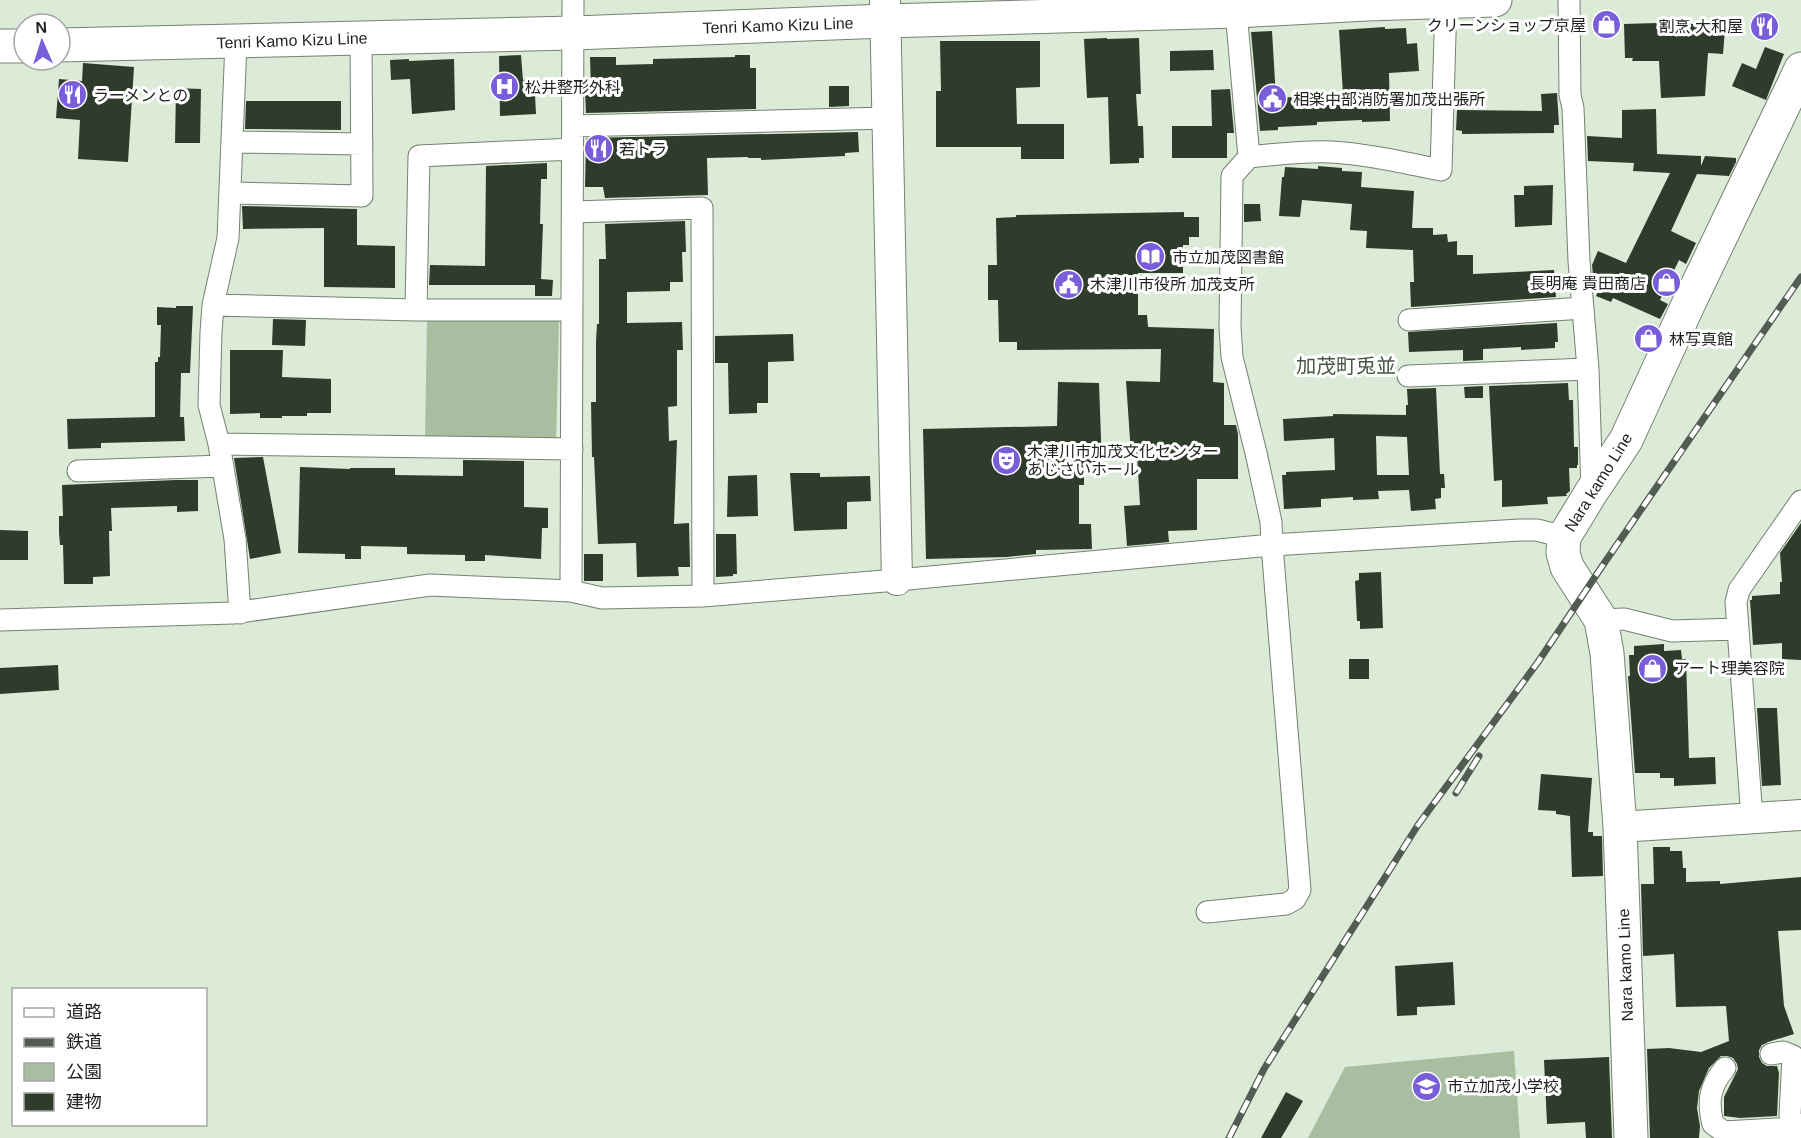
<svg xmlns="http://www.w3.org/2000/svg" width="1801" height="1138" font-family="Arial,'Noto Sans JP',sans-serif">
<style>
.green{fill:#a7bea1}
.building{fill:#2f3c2c;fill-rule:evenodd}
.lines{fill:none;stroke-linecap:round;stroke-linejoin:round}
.street-casing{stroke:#748270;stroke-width:23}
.secondary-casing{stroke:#748270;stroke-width:32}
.primary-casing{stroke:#748270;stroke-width:35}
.street{stroke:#fff;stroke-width:21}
.secondary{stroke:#fff;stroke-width:30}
.primary{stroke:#fff;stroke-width:33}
.rail-casing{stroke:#535c52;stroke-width:7}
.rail{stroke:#fff;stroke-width:4.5;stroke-dasharray:14;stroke-linecap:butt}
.labels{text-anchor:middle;stroke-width:6;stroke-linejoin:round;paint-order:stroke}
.street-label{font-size:16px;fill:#1d231c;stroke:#fff}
.poi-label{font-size:16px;fill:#1d231c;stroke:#fff;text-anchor:start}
.quarter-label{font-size:20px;fill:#485645;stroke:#fff}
</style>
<rect width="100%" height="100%" fill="#dbebd7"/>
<path class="green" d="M427 318 559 320 556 443 425 440Z
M1514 1051 1520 1138H1308L1345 1067Z"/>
<path class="building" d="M1691 22V24L1710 25V28L1725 29 1723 54 1708 53 1705 96 1661 98 1659 61H1632L1633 58H1625L1624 24Z
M1385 27V29L1406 28 1407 44 1417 43 1419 71 1389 73 1390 121 1362 122V120L1317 122V125L1278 127V130L1260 131 1251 32 1272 31 1276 98 1343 94 1339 30Z
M1107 38V39L1139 38 1141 94H1136L1138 126H1143L1144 158H1139V163L1110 164 1108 97 1087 98 1084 39Z
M940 41H1040V87L1016 88 1017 124H1064V159H1021V147H936V91H941Z
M1765 47 1784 54 1766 100 1732 86 1742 63 1756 69Z
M1213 50 1214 70 1170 71V51Z
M521 55 523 80 531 79V95H535L536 114 500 116 499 56Z
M735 55H750V68H756V109L586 113 585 90H591L590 57H616V65L653 64V59L735 57Z
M409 59V61L454 59 455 110 412 114 410 79 391 80 390 60Z
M83 63 134 67 128 162 78 159 80 120 56 118 59 79 82 81Z
M829 86H849V106L829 107Z
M176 88 201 89 200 143H175Z
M1230 89 1234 133H1227V158H1172V126H1212L1211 90Z
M1557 93 1559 125H1554V133L1462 134V131L1456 130 1457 110 1542 111 1541 94Z
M246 101H341V130L245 129Z
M1656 109 1657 154 1701 156V166L1705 156 1736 158V162L1729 176 1697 174 1671 231 1696 243 1686 264 1679 260 1660 300 1668 304 1660 319 1613 298 1611 302 1596 296 1603 279 1593 275 1592 265 1598 251 1626 263 1670 173 1633 171 1634 163 1588 161 1587 136 1622 138V110Z
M858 132 859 152 845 153V156L761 160V158H748V157L707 158 708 195 605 198 603 187H585L586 140 587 138Z
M547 163V179H541L540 224H543L541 279 553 280 552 296H535V285H429L430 265 485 266 486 166Z
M1318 166 1342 168V171L1362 172 1361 187 1414 191 1412 228H1433V235L1447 234 1448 242 1457 241V255H1473V274L1554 270 1556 297 1411 307 1410 282H1414L1413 250 1366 248 1367 231 1350 230 1352 204 1302 200 1300 217 1279 216 1282 177H1284L1285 167 1318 169Z
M1553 185 1552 225 1515 227 1514 195H1524V186Z
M1244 204H1260L1261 221 1244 222Z
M242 206 357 209V245L395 246V288L324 287V228L243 229Z
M1184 212V217H1199V237H1189V245H1183V273H1138V315H1147L1148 327 1214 329 1213 382 1224 383V425H1236L1238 434V479H1197V530L1168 531 1169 542 1127 546 1124 506 1140 505 1137 454H1131L1126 381 1160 382 1161 349 1017 350V342H999L998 300H988V265H997L996 218 1016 217V215Z
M685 221 686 252H682L683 282H670V291L627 292V323L682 322 683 350H677V406L668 407 669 441 677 440 674 524 689 523 690 567H678L679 576 637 577 636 543 598 544 594 457H592L591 402H596V341L597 324H599V259H606L605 224Z
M176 306H193L190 373H181L180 417H184L185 441 101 443V448L68 449 67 419 155 417V362H158V357H160L161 325H157V307L176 308Z
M273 319 306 320 305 346 272 345Z
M1557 323 1558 342H1555V348L1521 350V347L1483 349V360L1463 361V350L1409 352 1408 332Z
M793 334 794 361 768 362V403H757V413L729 414 728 363H715V336Z
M230 350H283L282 377 331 379V413H307V416H282V418H260V413L230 414Z
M1058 382 1099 383 1102 467 1084 468V485H1079V524H1091L1092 549 1036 550V554L1007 557 926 559 923 429 1057 426Z
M1568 383 1569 400H1573L1574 447H1578V465H1577V468H1569L1570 491 1566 494 1567 496 1547 497 1548 504 1502 507V480L1494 481 1489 386Z
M1483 386V398H1465L1464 387Z
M1436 388 1440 474H1444L1445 488H1441V498L1435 499 1436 509 1411 511 1409 490 1378 491 1379 499 1353 500V497L1321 499V507L1284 509 1282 475H1286V472L1335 470 1334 438 1284 441 1283 419 1333 416V414L1406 415V405H1408L1407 389ZM1376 436 1407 437 1409 475H1377Z
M263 457 281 553 250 559 234 458Z
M463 460 524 461V507L548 508V528H542L541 559 485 555V561H465V555L407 554V547L361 546V559H345V554L298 553 300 467 350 469V468H395V475L463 476Z
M790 473H820V477L870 476 871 501 847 502V529L794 531Z
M757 475 758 516 727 517 728 476Z
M175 480H198V511L177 512V506L111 508 112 531H109L110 576 93 577V584H64L63 545H60L59 533V516H63L62 485Z
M1801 523V660L1782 659V643L1753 645 1750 600H1752V596L1780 594V582H1782L1780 553Z
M0 530 28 531V560H0Z
M716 534H736L737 574H733V576L716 577Z
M584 554H603V581H584Z
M1381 572 1383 628 1360 629V621H1357L1355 581 1359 580V573Z
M1664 644V651L1681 650 1682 659H1686L1689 758 1715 757 1716 784 1674 786V778H1660V773H1635L1628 676H1630L1629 655H1634V646Z
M1349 659H1369V679H1349Z
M58 665 59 690 0 694V668Z
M1757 708H1777L1781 785 1762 786Z
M1541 774 1592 778 1588 832H1593V836H1602L1603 876 1572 877 1570 816 1556 814V811L1538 810Z
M1653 847H1670V851H1682L1683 868H1686V882L1720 881V884L1801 877V930L1778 931 1784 1006 1794 1034 1768 1042 1762 1045 1759 1050V1057L1762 1063 1767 1066H1777L1779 1073 1777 1116 1740 1118 1724 1116V1097L1738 1069 1737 1064 1733 1058 1727 1056H1721L1709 1068 1699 1091 1697 1108 1700 1126 1699 1138H1650L1647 1049 1669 1048 1701 1052 1729 1041 1726 1006 1676 1007 1674 954 1643 956 1641 884H1654Z
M1453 962 1455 1005 1417 1007V1015L1397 1016 1395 966Z
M1609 1057 1612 1138H1586L1585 1122 1547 1124 1544 1060Z
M1286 1092 1303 1101 1281 1138H1261Z"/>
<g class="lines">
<defs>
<path id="street" d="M1569 0 1570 95 1573 108 1579 261 1588 369 1592 491
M1236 11 1249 157 1232 176 1230 327 1232 357 1256 453 1271 522 1272 545 1520 530H1537L1564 537
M236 42 228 238 213 305 211 332 209 405 219 444 235 539 240 613
M573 126 887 118
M232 142 362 144
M1249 157C1276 154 1304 151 1331 152 1368 154 1405 163 1441 170L1446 1
M230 193 362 196 361 38
M573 212 702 208 703 596
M213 305 416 310H572
M416 310 419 156 573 149
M1409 320 1583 308
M1408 376 1588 369
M219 444 572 449
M78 471 223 466
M571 591 573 0
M0 620 233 613 430 585 571 591 602 598 703 596 897 580 1272 545 1300 890 1295 899 1286 904 1207 912
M1601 620 1624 619 1672 631 1737 629
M1752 818 1736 602 1739 590 1801 501
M1771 1054 1783 1052 1793 1056 1790 1115 1795 1128
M1725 1068C1710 1086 1707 1101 1713 1124L1724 1132 1795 1128 1801 1134"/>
<path id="secondary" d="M885 0 897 580
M1620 827 1801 815"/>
<path id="primary" d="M60 45 574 33 885 21 1236 11 1367 4 1495 0
M0 46H24
M1631 1138 1620 827 1607 653 1601 620 1567 567 1563 553 1564 537 1592 491 1626 440 1688 305 1801 69"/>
</defs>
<use href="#street" class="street-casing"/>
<use href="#secondary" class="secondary-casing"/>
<use href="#primary" class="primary-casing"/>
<use href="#street" class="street"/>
<use href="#secondary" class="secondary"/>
<use href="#primary" class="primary"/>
<defs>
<path id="rail" d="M1456 793 1479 756
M1229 1138 1264 1069 1418 825 1538 662 1605 562 1801 277"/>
</defs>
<use href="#rail" class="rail-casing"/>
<use href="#rail" class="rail"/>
</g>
<defs>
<symbol id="shop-disc" viewBox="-11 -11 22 22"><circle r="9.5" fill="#795ed9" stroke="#fff"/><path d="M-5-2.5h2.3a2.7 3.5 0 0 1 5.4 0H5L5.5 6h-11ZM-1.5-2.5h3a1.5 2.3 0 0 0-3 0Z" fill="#fff"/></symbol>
<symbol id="restaurant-disc" viewBox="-11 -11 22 22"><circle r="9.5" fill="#795ed9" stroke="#fff"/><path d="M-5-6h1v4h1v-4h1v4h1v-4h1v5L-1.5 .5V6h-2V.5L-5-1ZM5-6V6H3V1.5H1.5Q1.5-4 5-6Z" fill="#fff"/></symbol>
<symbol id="hospital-disc" viewBox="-11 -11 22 22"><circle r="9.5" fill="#795ed9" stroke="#fff"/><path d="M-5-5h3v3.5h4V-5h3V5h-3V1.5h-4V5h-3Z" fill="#fff"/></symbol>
<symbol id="civic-disc" viewBox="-11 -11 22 22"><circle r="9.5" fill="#795ed9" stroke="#fff"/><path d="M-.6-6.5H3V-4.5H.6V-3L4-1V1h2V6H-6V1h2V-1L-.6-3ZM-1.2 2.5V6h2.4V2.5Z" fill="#fff"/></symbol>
<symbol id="library-disc" viewBox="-11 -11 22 22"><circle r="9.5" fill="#795ed9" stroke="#fff"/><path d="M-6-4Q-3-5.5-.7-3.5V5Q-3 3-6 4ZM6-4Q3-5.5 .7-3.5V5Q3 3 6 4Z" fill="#fff"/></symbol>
<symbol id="theatre-disc" viewBox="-11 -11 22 22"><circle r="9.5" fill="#795ed9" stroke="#fff"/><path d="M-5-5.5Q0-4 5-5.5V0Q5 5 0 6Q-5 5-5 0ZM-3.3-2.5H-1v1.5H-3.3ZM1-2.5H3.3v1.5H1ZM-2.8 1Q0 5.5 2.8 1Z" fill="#fff"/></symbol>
<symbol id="school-disc" viewBox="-11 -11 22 22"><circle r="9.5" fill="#795ed9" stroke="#fff"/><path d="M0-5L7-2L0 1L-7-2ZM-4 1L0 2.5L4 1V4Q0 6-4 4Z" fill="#fff"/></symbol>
</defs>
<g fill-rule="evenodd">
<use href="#shop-disc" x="1590" y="8" width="33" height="33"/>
<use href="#restaurant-disc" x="1748" y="10" width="33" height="33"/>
<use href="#hospital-disc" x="488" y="70" width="33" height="33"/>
<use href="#restaurant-disc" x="56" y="78" width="33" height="33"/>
<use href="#civic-disc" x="1256" y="82" width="33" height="33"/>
<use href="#restaurant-disc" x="582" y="132" width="33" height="33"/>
<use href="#library-disc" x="1134" y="240" width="33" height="33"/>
<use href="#shop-disc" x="1650" y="266" width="33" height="33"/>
<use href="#civic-disc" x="1052" y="268" width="33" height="33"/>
<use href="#shop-disc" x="1632" y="322" width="33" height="33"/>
<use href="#theatre-disc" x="990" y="444" width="33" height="33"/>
<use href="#shop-disc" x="1636" y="652" width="33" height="33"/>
<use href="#school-disc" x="1410" y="1070" width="33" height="33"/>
</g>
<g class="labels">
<g class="street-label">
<text transform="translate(778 25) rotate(-2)" y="6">Tenri Kamo Kizu Line</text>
<text transform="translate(292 40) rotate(-2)" y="6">Tenri Kamo Kizu Line</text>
<text transform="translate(1598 482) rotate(-58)" y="6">Nara kamo Line</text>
<text transform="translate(1625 965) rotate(-92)" y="6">Nara kamo Line</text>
</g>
<g class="poi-label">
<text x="1586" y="31" text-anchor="end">クリーンショップ京屋</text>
<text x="1743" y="32" text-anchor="end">割烹 大和屋</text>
<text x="525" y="93">松井整形外科</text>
<text x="93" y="101">ラーメンとの</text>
<text x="1293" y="105">相楽中部消防署加茂出張所</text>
<text x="619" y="155">若トラ</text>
<text x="1172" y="263">市立加茂図書館</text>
<text x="1646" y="289" text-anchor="end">長明庵 貴田商店</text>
<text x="1090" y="290">木津川市役所 加茂支所</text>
<text x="1669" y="345">林写真館</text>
<text x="1027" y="457">木津川市加茂文化センター<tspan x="1027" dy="18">あじさいホール</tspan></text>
<text x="1674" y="674">アート理美容院</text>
<text x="1447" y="1092">市立加茂小学校</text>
</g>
<g class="quarter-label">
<text x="1346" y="373">加茂町兎並</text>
</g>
</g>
<rect x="12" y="988" width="195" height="138" fill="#ffffff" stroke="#a5a7a4" stroke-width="1.5"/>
<rect x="24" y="1008" width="30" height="9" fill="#ffffff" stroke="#a5a7a4" stroke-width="1.5"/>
<text x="66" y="1018" font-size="18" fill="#1d231c">道路</text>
<rect x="24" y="1038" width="30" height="9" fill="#535c52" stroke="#a5a7a4" stroke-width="1.5"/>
<text x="66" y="1048" font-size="18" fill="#1d231c">鉄道</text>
<rect x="24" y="1063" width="30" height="18" fill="#a7bea1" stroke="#a5a7a4" stroke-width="1.5"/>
<text x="66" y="1078" font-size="18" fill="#1d231c">公園</text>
<rect x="24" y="1093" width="30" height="18" fill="#2f3c2c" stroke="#a5a7a4" stroke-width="1.5"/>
<text x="66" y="1108" font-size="18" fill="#1d231c">建物</text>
<g transform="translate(42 42) rotate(357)"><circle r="28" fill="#ffffff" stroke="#a5a7a4" stroke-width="1.5"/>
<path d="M0-4.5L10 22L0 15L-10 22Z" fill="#795ed9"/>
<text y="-9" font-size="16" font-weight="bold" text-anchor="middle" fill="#1d231c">N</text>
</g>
</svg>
